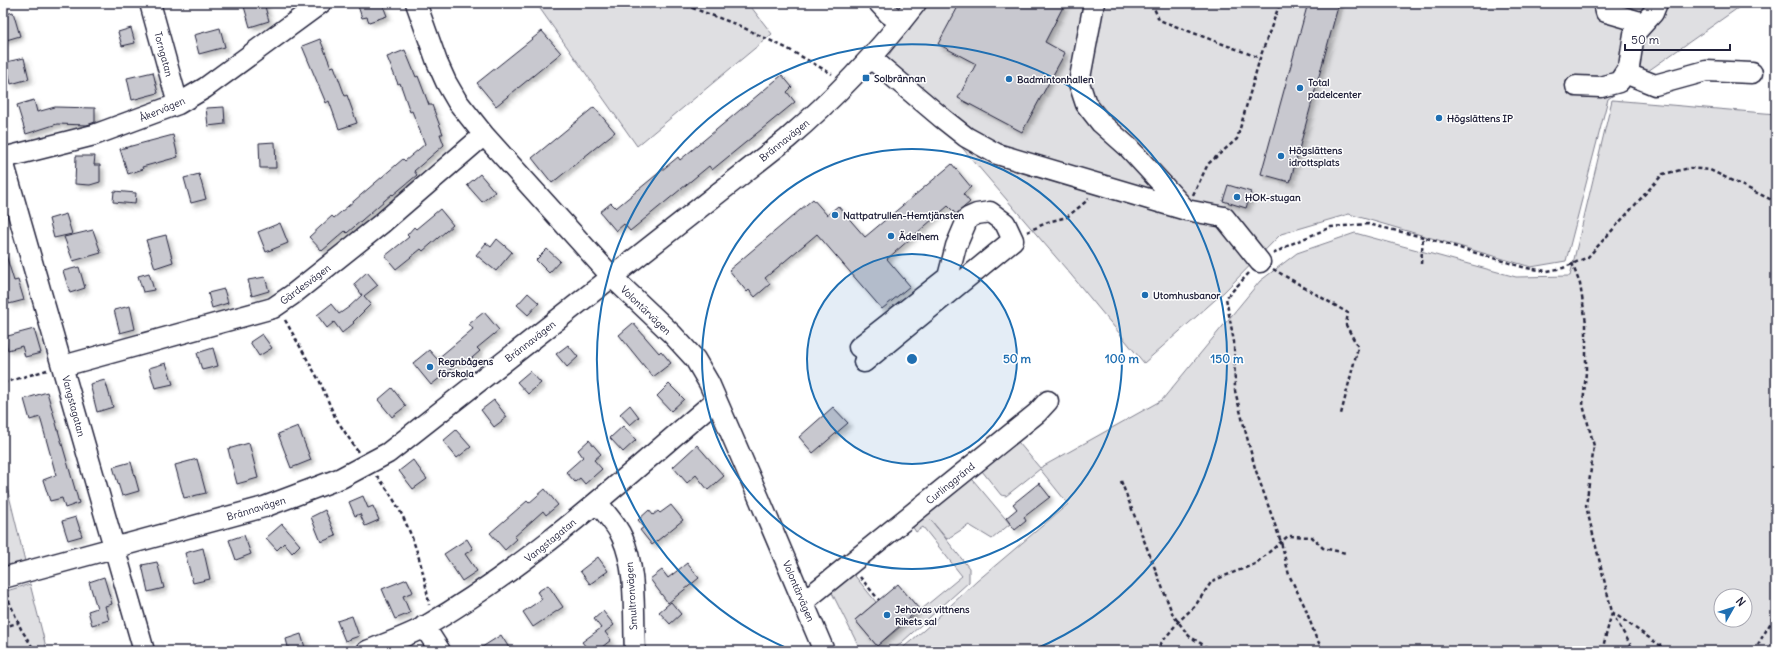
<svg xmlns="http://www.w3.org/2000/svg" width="1779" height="654" font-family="Delius,sans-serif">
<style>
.green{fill:#dfdfe2;stroke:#80808e;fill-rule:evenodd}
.building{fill:#c8c8cf;stroke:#22223b;filter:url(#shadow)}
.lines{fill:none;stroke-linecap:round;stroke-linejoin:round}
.minor-casing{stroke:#22223b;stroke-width:23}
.path{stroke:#22223b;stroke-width:2.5;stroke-dasharray:4 3;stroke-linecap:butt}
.minor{stroke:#fff;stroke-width:20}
.ring{fill:none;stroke:#1f6fb2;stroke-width:2}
.poi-dot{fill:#1f6fb2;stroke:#fff;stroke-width:1.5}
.labels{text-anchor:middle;stroke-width:3;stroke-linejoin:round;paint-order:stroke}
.street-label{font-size:10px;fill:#22223b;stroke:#fff}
.poi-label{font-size:10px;font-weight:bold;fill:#22223b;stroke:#fff;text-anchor:start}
.centre{fill:#1f6fb2;stroke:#fff;stroke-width:2}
.ring-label{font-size:12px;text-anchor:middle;font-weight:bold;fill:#1f6fb2;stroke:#fff;stroke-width:3;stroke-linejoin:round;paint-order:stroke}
</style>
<defs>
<filter id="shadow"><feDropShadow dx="3.5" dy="3.5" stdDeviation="2" flood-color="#0004"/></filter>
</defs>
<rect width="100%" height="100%" fill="#fff"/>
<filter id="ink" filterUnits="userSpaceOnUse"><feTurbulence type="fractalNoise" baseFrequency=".025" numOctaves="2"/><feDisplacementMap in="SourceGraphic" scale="8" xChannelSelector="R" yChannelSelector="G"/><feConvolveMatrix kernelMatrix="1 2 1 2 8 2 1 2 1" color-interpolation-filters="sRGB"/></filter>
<g filter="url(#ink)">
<path class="green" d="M536 3H748L772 34 637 146Z
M925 3H1745L1608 99 1566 261 1531 267 1349 214 1281 234 1224 292 1144 363 1067 270 886 59Z
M1612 100 1776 114V651H899L924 630 977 581 1068 504 1040 469 1006 496 1001 495 978 466 1014 437 1040 468 1162 400 1260 281 1297 253 1355 233 1516 277 1570 276ZM1721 596H1745V620H1721Z
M3 471 25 561 3 566Z
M968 474 1010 524 992 539 969 525 947 539 930 519 969 568V582L892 651H861L831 591 851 571 876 602 855 620 877 646 962 576 923 527 916 532 910 523Z
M30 584 47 651H3V592Z"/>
<path class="building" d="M243 3H264L269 21 250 27Z
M368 3H382L387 16 369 22 367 17 362 18 358 6Z
M960 3H1065L1045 42 1065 53 1022 132 958 98 976 64 938 44Z
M1308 3H1339L1290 182 1261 174Z
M13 12 20 36 3 41V15Z
M131 28 135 43 122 46 118 32Z
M220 28 225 47 199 54 194 35Z
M542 31 561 53 496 106 477 83Z
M320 39 331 67 334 66 345 96 347 95 357 123 339 129 329 101 326 103 302 46Z
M405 50 416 77 418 76 429 105H432L443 134H440L444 145 414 171 417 175 393 195 392 194 347 233 345 231 322 251 309 237 332 216 334 218 403 159 405 161 425 144 412 111 410 112 400 83 398 84 387 57Z
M24 58 29 79 11 84 6 62Z
M153 72 158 93 132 100 127 78Z
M782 75 792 87 787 92 795 102 712 170 709 166 630 231 624 224 616 231 600 212 611 203 616 208 678 157 680 160Z
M34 100 37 112 55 107 95 108V122L87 125 57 124 26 134 17 105Z
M224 107 225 124 208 126 206 108Z
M594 107 615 132 552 183 532 158Z
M173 135 178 157 142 167 143 169 128 174 120 149Z
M275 142 276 168H260L259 143Z
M76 156H95L94 165H100V182L90 185 75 184Z
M952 164 971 187 963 194 970 202 956 214 948 206 887 259 910 286 882 309 817 234 765 278 770 284 755 297 749 290 747 292 729 270 813 199 827 215 838 206 865 237Z
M199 174 206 199 191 203 184 178Z
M480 174 495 192 482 202 467 185Z
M1228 185 1251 192 1246 208 1223 201Z
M114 191 136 193 135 204 113 202Z
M440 209 453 225 423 251 421 249 396 269 385 256 409 237 407 235 414 227 416 229Z
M66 214 72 234 54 238 49 219Z
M280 223 288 243 266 252 258 232Z
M93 230 101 253 73 261 64 237Z
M166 235 173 262 155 268 146 240Z
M497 239 512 252 496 271 476 255 486 243 491 247Z
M547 249 560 261 549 273 536 260Z
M3 255H6L14 281 18 280 24 300 9 304 7 296 3 297Z
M79 267 85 288 70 293 63 271Z
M367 272 378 285 364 296 371 304 353 322 354 323 342 333 334 322 327 328 317 315 331 304 339 314 349 307 362 295 354 284Z
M149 273 154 290 143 292 138 276Z
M265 277 269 291 252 296 248 280Z
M224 289 228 303 212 308 208 293Z
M528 293 539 303 528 315 517 305Z
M130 306 135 329 120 333 114 310Z
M484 312 499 330 477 348 480 351 465 364 462 360 431 385 413 363 429 350 437 359 473 329 469 324Z
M633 323 659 353 661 351 671 363 653 377 619 335Z
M34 329 41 353 25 357 22 346 8 350 4 337Z
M262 334 272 348 259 356 250 342Z
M568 345 578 357 567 367 556 354Z
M213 348 218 366 202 370 197 353Z
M166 363 173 384 155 388 149 368Z
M530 371 541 383 528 394 517 382Z
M105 380 113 407 97 412 90 384Z
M669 384 684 399 671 411 657 396Z
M392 388 406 406 392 417 378 400Z
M47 392 79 503 65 508 62 498 50 501 43 480 56 475 40 417 30 420 24 399Z
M494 400 507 417 494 427 481 410Z
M630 405 639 417 630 425 620 414Z
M833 407 848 423 813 453 799 437Z
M298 426 311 460 291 468 278 434Z
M623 426 636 440 623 452 610 438Z
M456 430 471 447 457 458 443 441Z
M589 440 601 454 594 460 602 469 585 484 580 478 575 482 566 472 583 457 578 450Z
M249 443 258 478 237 484 228 449Z
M697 445 724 476 708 490 696 475 687 483 673 467Z
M197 459 206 493 184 498 175 465Z
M413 460 427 479 413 489 399 471Z
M131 462 139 491 122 496 113 467Z
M1039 483 1050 497 1024 517 1026 521 1015 530 1006 518 1017 509 1013 504Z
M545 489 558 505 546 515 543 511 514 537 517 539 505 550 490 533 527 501 529 503Z
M363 496 368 508 373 506 379 520 365 526 360 514 355 516 349 502Z
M671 505 683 520 652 545 640 530 644 527 638 520 649 510 653 515 658 511 660 513Z
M325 510 336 536 321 542 311 517Z
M76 517 82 536 68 540 62 521Z
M282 524 300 545 292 553 284 543 277 550 266 538Z
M244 535 251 554 236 560 229 540Z
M467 539 473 549 465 554 477 571 462 581 444 554Z
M203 548 210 579 193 583 185 553Z
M598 557 608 571 590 584 580 571Z
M157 562 164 588 148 592 142 565Z
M687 563 699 578 668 603 650 579 662 570 668 578Z
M104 577 112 604 105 606 109 620 92 625 88 611 97 608 89 582Z
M407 579 413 592 403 596 410 613 395 619 382 589Z
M898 584 919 609 877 646 855 620Z
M548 585 563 607 533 627 523 612 542 599 537 592Z
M671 602 681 614 670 624 659 612Z
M603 611 614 625 605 632 611 640 597 651H589L582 642 601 628 594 619Z
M352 616 359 636 345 641 337 621Z
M301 634 306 651H289L286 639Z
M501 635 511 651H476Z"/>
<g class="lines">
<defs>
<path id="minor" d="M150 3 178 104
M416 3 437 62 446 82 457 101 484 135 612 277 672 334 695 359 709 383 759 498 824 651
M879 3 889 14 901 22
M1094 3 1079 83 1086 104 1101 123 1128 147 1186 210 1224 217 1260 262
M1604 3 1606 12 1644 23
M871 58 942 118 966 137 997 154 1186 210
M1625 73 1655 85 1706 71 1752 73
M1576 86 1601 87 1619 82 1629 67 1634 34 1653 13 1657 3
M3 158 94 135 178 104 205 88 321 3
M3 161 144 651
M859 347 948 277 956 246 968 218 977 214 990 212 1005 223 1013 240 864 362
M63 366 273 308 292 295 381 224 484 135
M597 502C605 513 617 525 622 537 637 569 633 616 635 651
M3 578 264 507 341 478 388 453 787 139C835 98 877 53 916 3
M803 602 1037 413 1048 401
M424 626 440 651
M367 651C387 643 408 636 426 626 532 564 622 480 715 401"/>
</defs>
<use href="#minor" class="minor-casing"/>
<path class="path" d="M679 3 738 25 788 49 832 74
M1152 3 1159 20 1260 58
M1193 195 1208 164 1237 139 1260 58 1280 3
M1027 232 1048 222 1067 217 1089 199
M1273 254 1291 244 1331 227 1368 224 1423 237 1526 268 1547 271 1563 268 1588 257 1663 174 1690 168 1710 170 1776 202
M1572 263 1580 284 1586 323V372L1583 405 1594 446 1586 506 1612 612 1602 651
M1421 264 1423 237
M1273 269 1348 313 1346 325 1358 347 1341 414
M1249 273 1226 298 1234 342 1235 391 1255 468 1281 542 1289 575 1305 607 1316 638 1324 651
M285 320 320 382 335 417 358 452
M3 383 47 370
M377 476C406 511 423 560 429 605
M1121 481 1173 615 1189 636 1213 651
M860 577 879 600
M6 594 21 629 35 651
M1612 612 1668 651
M1612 613 1634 651
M3 627 18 623
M1155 651 1178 622 1195 606 1212 581 1255 564 1288 536 1312 537 1323 548 1346 553
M1754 651 1776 614"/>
<use href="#minor" class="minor"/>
</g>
</g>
<circle cx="912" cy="359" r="105" fill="#1f6fb2" fill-opacity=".12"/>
<g class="ring">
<circle cx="912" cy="359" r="105"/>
<circle cx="912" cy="359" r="210"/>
<path d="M791 650A315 315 0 1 1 1033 650"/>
</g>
<g class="poi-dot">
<rect x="862" y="74" width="8" height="8" rx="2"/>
<circle cx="1009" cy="79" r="4"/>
<circle cx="1300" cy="88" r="4"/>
<circle cx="1439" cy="118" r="4"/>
<circle cx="1281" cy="156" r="4"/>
<circle cx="1237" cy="197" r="4"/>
<circle cx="835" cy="215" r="4"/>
<circle cx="891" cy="236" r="4"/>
<circle cx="1145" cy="295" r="4"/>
<circle cx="430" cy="367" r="4"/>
<circle cx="887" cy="615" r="4"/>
</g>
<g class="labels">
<g class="street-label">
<text transform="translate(164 54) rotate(75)" y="4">Torngatan</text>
<text transform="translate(162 109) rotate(-23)" y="4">Åkervägen</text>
<text transform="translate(784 140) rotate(-39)" y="4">Brännavägen</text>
<text transform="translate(305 284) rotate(-37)" y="4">Gärdesvägen</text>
<text transform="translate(646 310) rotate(44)" y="4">Volontärvägen</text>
<text transform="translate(530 341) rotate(-38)" y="4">Brännavägen</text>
<text transform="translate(74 406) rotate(75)" y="4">Vangstagatan</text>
<text transform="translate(950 483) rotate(-39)" y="4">Curlinggränd</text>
<text transform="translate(256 508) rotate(-17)" y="4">Brännavägen</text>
<text transform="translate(550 540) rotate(-39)" y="4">Vangstagatan</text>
<text transform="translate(799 591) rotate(67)" y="4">Volontärvägen</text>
<text transform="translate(631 596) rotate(-94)" y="4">Smultronvägen</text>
</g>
<g class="poi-label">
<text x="874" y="82">Solbrännan</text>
<text x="1017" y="83">Badmintonhallen</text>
<text x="1308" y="86">Total<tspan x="1308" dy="12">padelcenter</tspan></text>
<text x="1447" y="122">Högslättens IP</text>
<text x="1289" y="154">Högslättens<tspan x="1289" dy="12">idrottsplats</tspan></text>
<text x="1245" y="201">HOK-stugan</text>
<text x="843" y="219">Nattpatrullen-Hemtjänsten</text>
<text x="899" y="240">Ädelhem</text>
<text x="1153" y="299">Utomhusbanor</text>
<text x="438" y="365">Regnbågens<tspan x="438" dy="12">förskola</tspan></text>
<text x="895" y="613">Jehovas vittnens<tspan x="895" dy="12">Rikets sal</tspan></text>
</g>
</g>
<circle cx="912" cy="359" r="6" class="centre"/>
<g class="ring-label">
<text x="1017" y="363">50 m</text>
<text x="1122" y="363">100 m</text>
<text x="1227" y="363">150 m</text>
</g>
<rect width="1779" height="654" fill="none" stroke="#fff" stroke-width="16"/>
<rect x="8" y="8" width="1763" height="638" fill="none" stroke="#22223b" stroke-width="1.5" filter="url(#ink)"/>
<g transform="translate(1733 608) rotate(51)"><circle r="19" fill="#ffffff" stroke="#a7a7b1"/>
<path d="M0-3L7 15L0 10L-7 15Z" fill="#1f6fb2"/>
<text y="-6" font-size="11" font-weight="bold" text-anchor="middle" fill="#22223b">N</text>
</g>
<path d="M1625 44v6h105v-6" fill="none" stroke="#22223b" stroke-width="2"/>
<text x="1631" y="44" font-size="12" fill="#22223b" stroke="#ffffff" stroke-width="3" paint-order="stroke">50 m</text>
</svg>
